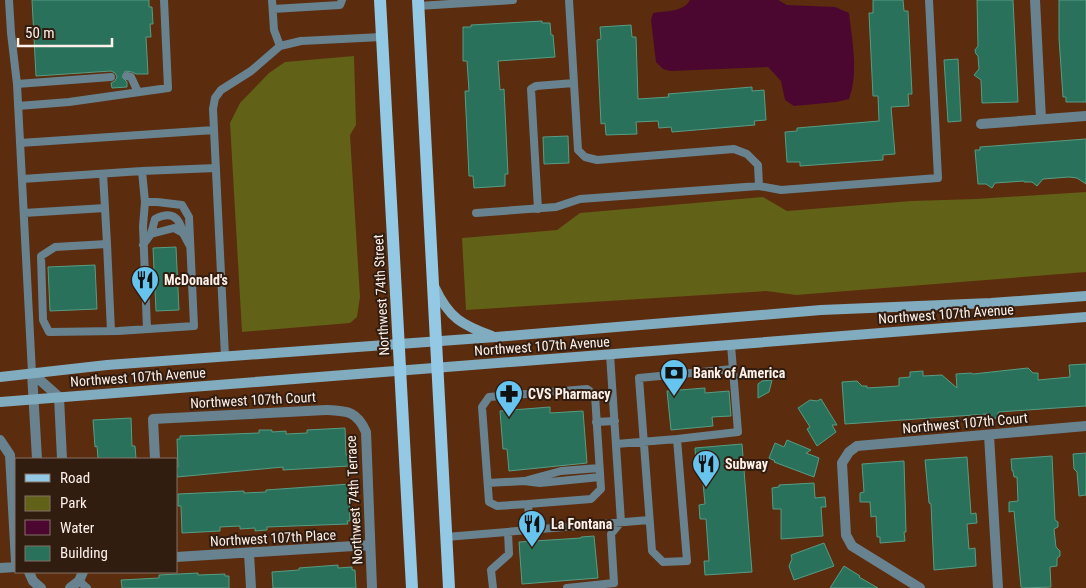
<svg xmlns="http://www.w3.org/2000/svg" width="1086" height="588" font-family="'Roboto Condensed',sans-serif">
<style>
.green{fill:#616117}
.water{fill:#4b0730}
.building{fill:#2a715b;stroke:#579c85}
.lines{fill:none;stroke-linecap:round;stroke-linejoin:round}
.service{stroke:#68838f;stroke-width:8}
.minor{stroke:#68838f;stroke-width:10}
.secondary{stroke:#81abbf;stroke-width:10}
.primary{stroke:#93c9e4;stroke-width:12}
.labels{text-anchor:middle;stroke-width:4;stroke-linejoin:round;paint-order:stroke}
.poi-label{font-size:14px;font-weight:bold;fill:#fdf1ea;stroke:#311c10;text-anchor:start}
.street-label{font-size:14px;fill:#fdf1ea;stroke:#311c10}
</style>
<rect width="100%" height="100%" fill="#5b2c0e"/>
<path class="green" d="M354 56 356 125 350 135 360 297 357 317 350 323 242 332 230 123 240 103 269 73 285 62Z
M1086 192V272L796 295 766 291 466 310 462 238 557 230 580 213 763 197 787 211 911 201 976 199Z"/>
<path class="water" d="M690 0H778L787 5 835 7 849 13C852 41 859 72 849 99L836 102 794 106 785 100 781 81 768 67 670 71 663 69 656 62 651 20 653 13C665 11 684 12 690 0Z"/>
<path class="building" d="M32 0H149V7H152L153 24H150L151 37H146L148 74H136L132 72 125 71 122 77 127 82V87L112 88 111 83 115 81 117 77 115 73 111 71 36 76Z
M873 0H903L904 11H908L912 94H908L909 106 891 107 895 154 883 155V160L800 166V162H787L785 132 797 131V128L879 121 878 96H873L869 13H873Z
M977 0H1013L1018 102 982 103 981 80 974 75 979 69 978 56 976 54 975 50 978 46Z
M1059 0H1086V102H1066V97H1063L1059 38Z
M542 21V23H550L551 35H553L555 57 498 61 500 90 504 89 508 174H505V186L474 188 473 176H469L465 91H469L467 61H463V27H471V25Z
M631 25 632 37H636L638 99 669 97 668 94 752 87V91L764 90 766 120 754 121 755 125 672 132 671 127 659 128 658 121 636 122 637 134 606 135 605 123 601 124 597 40 601 39 600 27Z
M958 59 961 121 948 122 944 60Z
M568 136 569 163 544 164 543 137Z
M1086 139V184L1077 178 1069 177 1043 179 1037 186 1032 182H1024V181L995 183 992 188 986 184H978L975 150H980V147Z
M176 247 179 310 156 311 153 248Z
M95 265 97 309 50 311 48 267Z
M1086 364V406L998 412V418L988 419V414L845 424 842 382 857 381 862 386H867V388L899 386V378L910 377V372L923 371V376L942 375 957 388 956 374 971 373 973 374 1028 368 1033 373H1038V380L1070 377 1069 365Z
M772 380 769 392 758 398V384L762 381Z
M705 388V393L729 391 731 416 712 417 713 426 671 430 667 391Z
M821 399 837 425H832L836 432 817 446 807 429 810 427 798 408 810 400 817 401Z
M550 407V413L583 411 587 463 509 471 507 449H503L500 411Z
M131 418 132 446H135L136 458 98 459 97 446 95 447 93 420Z
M345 428 346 455H349V466L283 470V467L177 477 176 467H178L177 439H180V436L259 433V430H272V432L286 431V434L307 433V430Z
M787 440 811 450 806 453 819 458 814 477 774 462 775 461 769 458 775 443 784 447Z
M742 444 752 572 705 575 704 561H709L706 519H700L699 505 705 504 701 462 696 463 695 448Z
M1086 453V495L1079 496 1077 472 1074 469 1073 454Z
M1052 456 1055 520 1058 522V527L1054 529 1056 547 1060 551V556L1057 558V566L1050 567 1051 587 1023 588 1021 587 1014 511 1009 512V502L1018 501 1017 477H1014L1013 471H1012L1011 459Z
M967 457 971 514 976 513 977 523 967 524 969 549 975 548 976 566 934 570 931 504 929 503 925 460Z
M904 461 906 532H904L905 541 880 543V537H877L876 516 871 517 870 502H860V493L864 492 862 464Z
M814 483 815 498 825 497 826 507H821L823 536 781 539V509H773L772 488 779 487V485Z
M350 484 351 493 349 494 350 521H347L348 524 267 527V530L255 531V528L240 529V526L220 527V531L182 533 181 506H178V494L244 491V493L266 492V490Z
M594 536 598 578 522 584 519 542 581 538V537Z
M824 543 834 566 794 580 789 566 792 559 791 555Z
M338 565V568L352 567V570H355L356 588H273L272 572 299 570V568Z
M844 566 860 576 859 577 878 588H830Z
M198 573V575L225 574V576H229V588H122L121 580 159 578V575Z"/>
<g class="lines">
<path class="service" d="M9 0 11 33 17 84 32 373
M272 0 274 30 280 46
M569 0 578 150 585 157 597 160 734 149 747 154 758 165 759 186
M418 6 513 0
M273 9 340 5 342 0
M127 76 131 77 138 92
M17 84 111 77
M18 106 69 102 168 88 164 0
M20 143 214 130
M22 179 142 171
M105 208 107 244 55 247 41 256 43 320 49 332 118 331 194 326 189 217 182 205 157 202H145
M538 209 531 89 536 86 574 83
M24 213 105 208 103 174
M476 213 556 207 580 199 759 186 781 190 938 178 929 0
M151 234 155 219C171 211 179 216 183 233
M107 244 111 331
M143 245 151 234 174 228 183 233 190 246
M193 282 221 281
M147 329 143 226 145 202 142 171 216 168
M225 356 213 109 215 98 221 90 251 71 280 46 301 41 382 37
M596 422 615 421
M677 439 738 432 731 345
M616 444 677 439 687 561 663 562 652 551 639 378 733 369
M528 480 561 471 599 468
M488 483 524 481 540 483 600 477
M528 504 591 499 601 489 595 395 587 389 489 397 482 407 489 502 497 506 528 504 530 530
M446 537 649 520
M79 581 87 588
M493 588 491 570 509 554 508 532
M567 588 614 583 611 534 621 522 610 354"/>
<path class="minor" d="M1035 0 1041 119
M981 124 1086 116
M32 373 59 397 62 459
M32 373 37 459
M989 435 998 588
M0 440 10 455 16 562
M155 459 153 419 326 410C348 411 357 411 366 432L372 588
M249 553 251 588
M176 557 370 545
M0 568 16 567
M29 572 33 581 41 588
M70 588 79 581 83 572
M920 588 852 546 846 535 842 463 849 452 857 446 1086 426"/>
<path class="secondary" d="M435 288C449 318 462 325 492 336
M0 377 107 365 496 337 821 310 991 303 1086 296
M0 402 1086 317"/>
<path class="primary" d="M380 0 412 588
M418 0 449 588"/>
</g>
<defs>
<symbol id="restaurant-pin" viewBox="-11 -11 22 30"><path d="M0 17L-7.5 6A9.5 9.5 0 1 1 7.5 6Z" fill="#66c4ef" stroke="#311c10"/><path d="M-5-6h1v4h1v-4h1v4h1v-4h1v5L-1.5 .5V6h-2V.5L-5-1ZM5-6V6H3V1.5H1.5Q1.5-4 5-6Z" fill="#111"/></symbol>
<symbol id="bank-pin" viewBox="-11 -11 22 30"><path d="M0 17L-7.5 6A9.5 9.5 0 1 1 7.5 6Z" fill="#66c4ef" stroke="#311c10"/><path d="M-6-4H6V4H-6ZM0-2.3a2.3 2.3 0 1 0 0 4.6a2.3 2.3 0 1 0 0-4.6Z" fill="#111"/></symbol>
<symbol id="pharmacy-pin" viewBox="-11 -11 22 30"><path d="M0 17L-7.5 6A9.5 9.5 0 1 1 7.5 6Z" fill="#66c4ef" stroke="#311c10"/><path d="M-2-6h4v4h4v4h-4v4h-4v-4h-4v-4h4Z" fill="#111"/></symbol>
</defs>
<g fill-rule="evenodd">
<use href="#restaurant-pin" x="129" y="264" width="32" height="43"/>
<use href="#bank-pin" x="658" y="357" width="32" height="43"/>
<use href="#pharmacy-pin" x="493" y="378" width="32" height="43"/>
<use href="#restaurant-pin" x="690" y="448" width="32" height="43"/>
<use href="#restaurant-pin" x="516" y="508" width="32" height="43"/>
</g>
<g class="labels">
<g class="poi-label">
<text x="164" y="285">McDonald's</text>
<text x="693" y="378">Bank of America</text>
<text x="528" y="399">CVS Pharmacy</text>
<text x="725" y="469">Subway</text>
<text x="551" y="529">La Fontana</text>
</g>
<g class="street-label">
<text transform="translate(381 295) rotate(-93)" y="5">Northwest 74th Street</text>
<text transform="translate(946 314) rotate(-4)" y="5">Northwest 107th Avenue</text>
<text transform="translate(542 346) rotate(-4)" y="5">Northwest 107th Avenue</text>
<text transform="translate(138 377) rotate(-4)" y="5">Northwest 107th Avenue</text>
<text transform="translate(253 400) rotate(-3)" y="5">Northwest 107th Court</text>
<text transform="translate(965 423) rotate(-5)" y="5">Northwest 107th Court</text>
<text transform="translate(354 500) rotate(-93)" y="5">Northwest 74th Terrace</text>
<text transform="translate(273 538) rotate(-3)" y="5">Northwest 107th Place</text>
</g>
</g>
<rect x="15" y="458" width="162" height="115" fill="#311c10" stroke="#837167"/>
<rect x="25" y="474" width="25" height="8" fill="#93c9e4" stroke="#837167"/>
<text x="60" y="483" font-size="15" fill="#fdf1ea">Road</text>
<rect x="25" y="496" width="25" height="15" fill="#616117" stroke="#837167"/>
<text x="60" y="508" font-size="15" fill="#fdf1ea">Park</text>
<rect x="25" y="520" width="25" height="15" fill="#4b0730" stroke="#837167"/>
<text x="60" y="533" font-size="15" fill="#fdf1ea">Water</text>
<rect x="25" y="546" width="25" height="15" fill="#2a715b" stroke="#837167"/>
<text x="60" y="558" font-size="15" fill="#fdf1ea">Building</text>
<path d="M18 38v8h94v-8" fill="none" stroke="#fdf1ea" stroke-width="2.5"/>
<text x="25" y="38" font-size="15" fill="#fdf1ea" stroke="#311c10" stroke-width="4" paint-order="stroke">50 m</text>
</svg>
